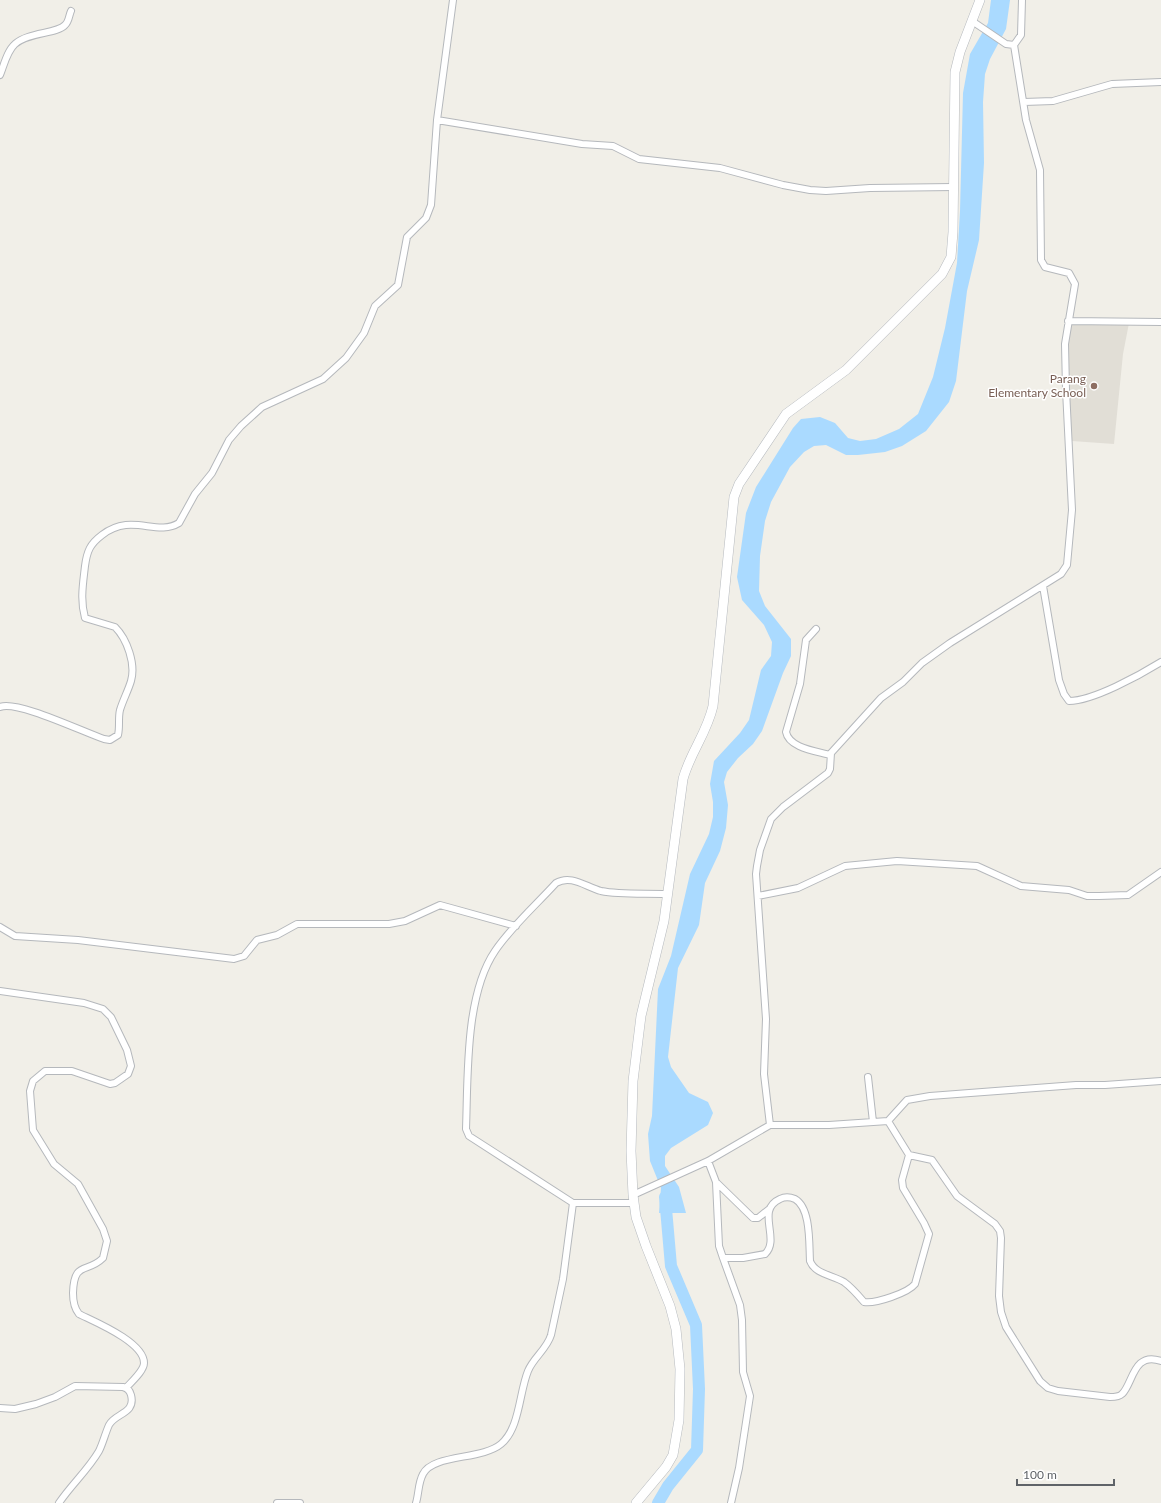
<svg xmlns="http://www.w3.org/2000/svg" width="1161" height="1503" font-family="Lato,sans-serif">
<style>
.education{fill:#e1ded6}
.water{fill:#aadaff}
.lines{fill:none;stroke-linecap:round;stroke-linejoin:round}
.river{stroke:#aadaff;stroke-width:12}
.minor-casing{stroke:#b5b8bc;stroke-width:8}
.secondary-casing{stroke:#b6babf;stroke-width:10}
.minor{stroke:#fff;stroke-width:6}
.secondary{stroke:#fff;stroke-width:9}
.education-dot{fill:#8d6e63;stroke:#fff;stroke-width:1.5}
.labels{text-anchor:middle;stroke-width:3;stroke-linejoin:round;paint-order:stroke}
.education-label{font-size:12px;fill:#785e54;stroke:#fff;text-anchor:end}
</style>
<rect width="100%" height="100%" fill="#f1efe8"/>
<path class="education" d="M1070 323H1129L1123 354 1114 444 1072 441 1069 418 1068 333Z"/>
<path class="water" d="M991 0H1010L1006 29 990 59 985 74 983 102 984 163 979 240 967 291 956 381 949 402 926 431 902 446 885 452 858 455H846L826 445 814 446 804 452 790 467 771 502 765 521 760 556 759 591 765 606 791 639V656L783 673 762 731 753 744 738 758 727 772 724 782 728 805 726 828 720 851 705 883 699 925 678 968 668 1057 671 1067 689 1093 708 1102 713 1113 708 1125 671 1148 665 1156V1166L679 1187 686 1213H659L661 1188 650 1161 648 1134 652 1116 658 989 671 956 690 874 709 834 713 817V802L710 784 714 761 740 733 749 720 761 670 771 656 772 642 764 625 742 600 737 577 746 513 756 487 793 428 801 419 820 417 835 423 848 438 860 441 876 439 899 429 918 414 933 377 945 328 957 263 960 211 963 93 970 54 988 23Z"/>
<g class="lines">
<path class="river" d="M658 1503 668 1486 697 1450 699 1389 696 1325 671 1266 665 1197"/>
<defs>
<path id="minor" d="M972 21 1006 44 1014 45 1021 35 1022 0
M0 75C4 65 7 51 15 44 28 32 57 34 65 25 69 22 69 15 71 11
M1024 102 1053 101 1112 84 1161 82
M437 120 582 144 613 146 639 159 720 168 783 185 810 190 826 191 870 188 954 187
M1068 321 1161 322
M1043 586 1059 680 1064 694 1069 701C1093 701 1140 675 1161 662
M816 629 806 640 800 684 786 732C789 748 816 751 830 755
M0 707C17 700 83 732 104 739L110 740 118 735C120 727 118 718 120 710 123 700 128 691 131 681 136 664 127 639 115 627L85 618C80 600 83 584 85 566 87 551 90 544 102 535 132 512 156 537 179 523L195 494 212 473 229 440 241 426 262 407 323 379 346 358 364 333 375 306 398 285 407 237 426 218 431 205 437 120 453 0
M758 896 798 888 845 866 897 861 977 866 1021 886 1069 890 1087 896H1099L1128 895 1161 872
M0 927 15 936 78 940 234 959 244 956 257 940 277 935 297 924H389L405 921 440 905 516 926
M0 991 84 1003 103 1009 111 1017 127 1050 131 1066 128 1074 115 1083 110 1084 72 1071H45L33 1081 30 1091 33 1130 54 1164 78 1184 103 1229 107 1241 103 1258C87 1274 74 1260 73 1293 73 1300 74 1308 79 1314 95 1322 144 1342 144 1363 144 1371 131 1382 126 1388
M868 1077 873 1122
M770 1125 764 1074 766 1019 756 874 757 866 760 850 771 819 783 807 828 773 830 769 831 753 881 698 903 682 922 663 950 643 1061 574 1067 565 1072 510 1066 390 1065 344 1075 284 1069 273 1045 267 1041 260 1040 170 1026 120 1014 45
M909 1155 932 1160 957 1196 995 1224 1000 1231 1001 1238 999 1296 1001 1312 1006 1327 1040 1381 1048 1388 1058 1391 1110 1397C1114 1397 1119 1397 1122 1394 1133 1384 1133 1351 1161 1361
M708 1161 716 1182 719 1246 723 1258H743L765 1254C781 1239 755 1210 780 1199 784 1197 790 1197 795 1199 811 1208 809 1244 810 1261 815 1274 832 1275 844 1282 851 1287 858 1295 864 1302 875 1304 908 1293 915 1284L929 1234 924 1223 903 1188 902 1180 909 1155 888 1121
M716 1182 753 1218H758L768 1210
M633 1195 708 1161 770 1125H829L888 1121 907 1100 930 1096 1076 1085H1105L1161 1081
M634 1203H573L469 1136 466 1129C468 1076 465 995 495 951 512 926 536 905 556 883 571 874 586 887 601 891 621 895 645 893 667 894
M723 1258 740 1305 742 1320 743 1372 750 1396 739 1468 731 1503
M0 1408 15 1409 36 1404 55 1397 75 1386 123 1387C127 1388 130 1391 131 1395 136 1414 115 1413 109 1425 105 1434 103 1443 99 1451 88 1470 71 1485 59 1503
M277 1503H300
M416 1503C419 1493 418 1483 423 1474 433 1454 482 1460 501 1444 520 1428 519 1393 528 1371 533 1358 547 1349 551 1335L563 1279 573 1203"/>
<path id="secondary" d="M636 1503 666 1467 673 1455 679 1420 680 1369 676 1329 670 1306 646 1246 636 1217 633 1195 631 1151 633 1081 641 1016 664 921 683 779C690 753 707 733 713 706L734 497 739 484 786 414 846 370 942 274 951 257 953 232 955 72 960 52 980 0"/>
</defs>
<use href="#minor" class="minor-casing"/>
<use href="#secondary" class="secondary-casing"/>
<use href="#minor" class="minor"/>
<use href="#secondary" class="secondary"/>
</g>
<circle class="education-dot" cx="1094" cy="386" r="4"/>
<g class="labels">
<g class="education-label">
<text x="1086" y="383">Parang<tspan x="1086" dy="14">Elementary School</tspan></text>
</g>
</g>
<path d="M1017 1479v6h97v-6" fill="none" stroke="#5f6368" stroke-width="2"/>
<text x="1023" y="1479" font-size="12" fill="#5f6368" stroke="#ffffff" stroke-width="3" paint-order="stroke">100 m</text>
</svg>
